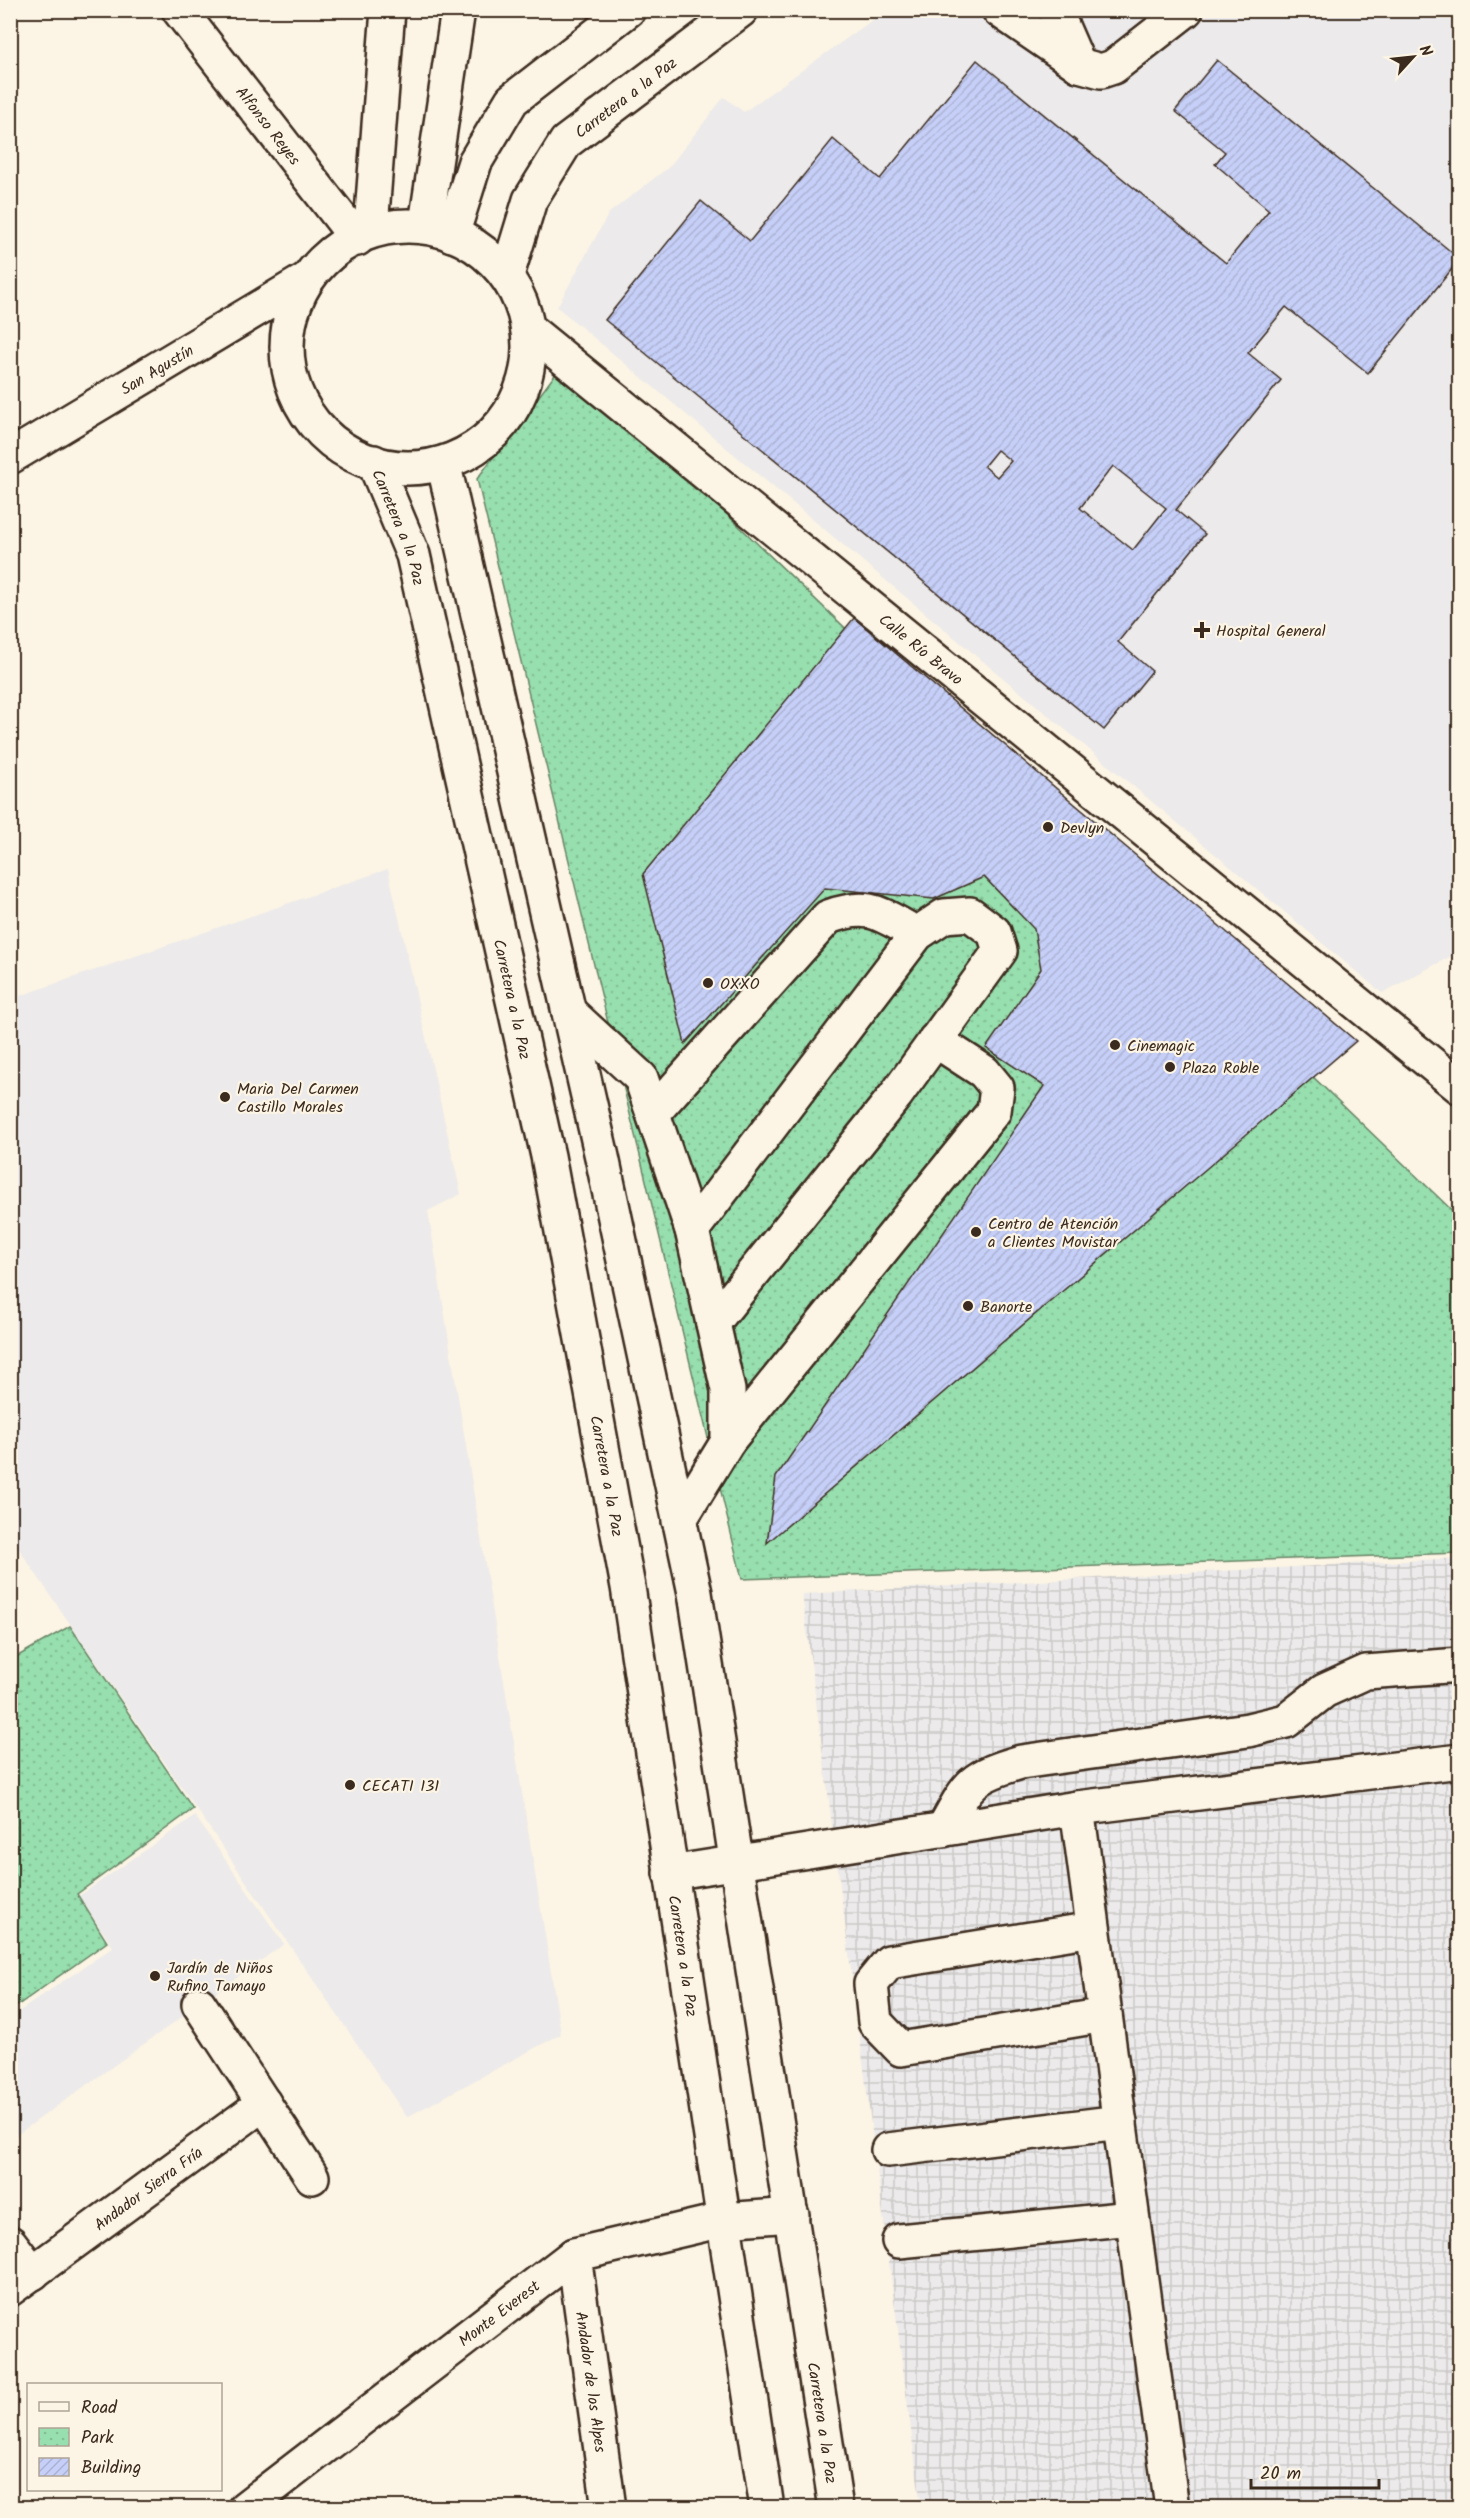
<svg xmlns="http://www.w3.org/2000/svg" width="1470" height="2518" font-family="Kalam,sans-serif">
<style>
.built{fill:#eceaea}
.industrial{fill:url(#industrial-grid)}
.park{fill:url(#park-dots);stroke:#698466;stroke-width:1.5}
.building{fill:url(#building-hatch);stroke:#3b2a1e;stroke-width:1.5;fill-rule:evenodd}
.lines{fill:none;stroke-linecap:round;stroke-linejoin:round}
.minor-casing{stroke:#3b2a1e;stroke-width:38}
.major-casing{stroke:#3b2a1e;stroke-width:38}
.minor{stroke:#fcf5e5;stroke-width:33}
.major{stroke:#fcf5e5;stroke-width:33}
.poi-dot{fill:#3b2a1e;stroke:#fcf5e5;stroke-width:2}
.labels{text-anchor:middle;stroke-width:4.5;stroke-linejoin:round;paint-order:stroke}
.street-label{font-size:16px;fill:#3b2a1e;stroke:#fcf5e5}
.poi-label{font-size:16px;fill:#3b2a1e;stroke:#fcf5e5;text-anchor:start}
</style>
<defs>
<pattern id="industrial-grid" width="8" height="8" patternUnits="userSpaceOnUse" patternTransform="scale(1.5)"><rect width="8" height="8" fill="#eceaea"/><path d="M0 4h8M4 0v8" fill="none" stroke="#cbc9c8"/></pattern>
<pattern id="park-dots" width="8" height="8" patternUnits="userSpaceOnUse" patternTransform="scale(1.5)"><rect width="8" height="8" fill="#97dfae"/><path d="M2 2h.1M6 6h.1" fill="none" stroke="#83c095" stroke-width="1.8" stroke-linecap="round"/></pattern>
<pattern id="building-hatch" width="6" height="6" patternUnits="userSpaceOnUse" patternTransform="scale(1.5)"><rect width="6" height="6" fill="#c6cff7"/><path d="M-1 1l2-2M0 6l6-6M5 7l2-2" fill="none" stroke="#abb2d3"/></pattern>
</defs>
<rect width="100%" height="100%" fill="#fcf5e5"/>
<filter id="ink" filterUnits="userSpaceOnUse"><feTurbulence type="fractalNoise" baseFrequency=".0167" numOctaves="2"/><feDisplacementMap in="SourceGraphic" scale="12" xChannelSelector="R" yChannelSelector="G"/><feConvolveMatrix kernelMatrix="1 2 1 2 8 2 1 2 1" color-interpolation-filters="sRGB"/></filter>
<g filter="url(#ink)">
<path class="built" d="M885 11H1459V952L1382 993 557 307 609 213 669 167 724 97 744 112Z
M388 869 461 1194 428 1211 561 2034 407 2117 10 1536 11 999Z
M195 1816 284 1944 11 2139V2017L113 1947 79 1896Z"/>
<path class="industrial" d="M1459 1558V2507H921L802 1594Z"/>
<path class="park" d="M566 360 1459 1217V1553L742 1579 477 479Z
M70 1626 193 1809 77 1894 107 1942 11 2010V1660Z"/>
<path class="building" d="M977 60 1226 263 1269 210 1215 164 1225 152 1175 111 1217 60 1460 259 1368 373 1286 307 1248 353 1281 380 1176 510 1205 534 1118 642 1152 671 1104 730 605 320 701 201 750 241 833 139 880 179ZM997 450 1011 461 997 477 984 466ZM1113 466 1166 508 1133 550 1080 508Z
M854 618 1356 1041 767 1543 776 1477 1044 1086 986 1048 1041 969 1034 929 984 877 934 899 825 888 685 1044 643 874Z"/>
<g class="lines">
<defs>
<g id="minor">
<path id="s1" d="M179 10 357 239"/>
<path d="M999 10 1079 65 1101 71 1113 67 1186 10"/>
<path d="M1055 10 1079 65"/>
<path d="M426 224 458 10"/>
<path d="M371 227 388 10"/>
<path d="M452 235 475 162 512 100 628 10"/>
<path id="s2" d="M508 272 530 200 566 142 741 10"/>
<path id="s3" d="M528 329 1460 1087"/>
<path id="s4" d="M10 457 304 281"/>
<path d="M569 1012 641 1078 692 1230 728 1390V1441L679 1521"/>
<path d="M654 1112 828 917C871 902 880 914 917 934"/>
<path d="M692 1230 917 934 944 916 970 914 994 932 1000 951 896 1095 713 1323"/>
<path d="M728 1441 994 1111 997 1088 984 1072 935 1040"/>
<path d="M1077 1808 1172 2508"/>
<path d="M943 1830C968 1784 969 1777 1021 1762L1248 1730 1286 1721 1324 1691 1366 1672 1460 1665"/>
<path d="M670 1873 1077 1808 1460 1761"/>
<path d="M1093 1929 889 1962 871 1984 875 2022 901 2049 1105 2015"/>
<path d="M199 2004 312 2177"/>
<path d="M888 2150 1120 2122"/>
<path d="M899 2241 1132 2218"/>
<path d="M10 2243 33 2273"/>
<path id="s5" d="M574 2255 609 2508"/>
<path id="s6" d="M10 2289 264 2103"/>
<path id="s7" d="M245 2508 574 2255 723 2220 792 2215"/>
</g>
<g id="major">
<circle cx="408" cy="347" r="121"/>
<path id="s8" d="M374 462 413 555 548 1156 628 1587 767 2508"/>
<path id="s9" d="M444 466 602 1157 695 1593 836 2508"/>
</g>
</defs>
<use href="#minor" class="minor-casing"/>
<use href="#major" class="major-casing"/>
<use href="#minor" class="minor"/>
<use href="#major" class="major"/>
</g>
</g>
<g class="poi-dot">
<path d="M1199 621h6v6h6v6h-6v6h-6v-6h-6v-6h6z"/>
<circle cx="1048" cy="827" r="6"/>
<circle cx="708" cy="983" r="6"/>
<circle cx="1115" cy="1045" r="6"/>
<circle cx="1170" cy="1067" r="6"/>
<circle cx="225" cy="1097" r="6"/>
<circle cx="976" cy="1232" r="6"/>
<circle cx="968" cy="1306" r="6"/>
<circle cx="350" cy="1785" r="6"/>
<circle cx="155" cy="1976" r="6"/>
</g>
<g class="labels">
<g class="street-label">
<text dy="6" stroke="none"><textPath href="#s2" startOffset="218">Carretera a la Paz</textPath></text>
<text dy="6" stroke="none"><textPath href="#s1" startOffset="146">Alfonso Reyes</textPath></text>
<text dy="6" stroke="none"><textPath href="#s4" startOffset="171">San Agustín</textPath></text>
<text dy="6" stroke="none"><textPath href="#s8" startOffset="70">Carretera a la Paz</textPath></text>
<text dy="6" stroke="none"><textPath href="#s3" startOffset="507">Calle Río Bravo</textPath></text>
<text dy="6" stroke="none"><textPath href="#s8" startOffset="556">Carretera a la Paz</textPath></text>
<text dy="6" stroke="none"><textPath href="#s8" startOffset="1042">Carretera a la Paz</textPath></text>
<text dy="6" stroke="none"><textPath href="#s8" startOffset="1528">Carretera a la Paz</textPath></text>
<text dy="6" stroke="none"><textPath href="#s6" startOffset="171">Andador Sierra Fría</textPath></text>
<text dy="6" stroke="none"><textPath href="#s7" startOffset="320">Monte Everest</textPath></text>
<text dy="6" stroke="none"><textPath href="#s5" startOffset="128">Andador de los Alpes</textPath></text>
<text dy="6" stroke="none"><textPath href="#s9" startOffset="1994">Carretera a la Paz</textPath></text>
</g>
<g class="poi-label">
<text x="1216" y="636">Hospital General</text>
<text x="1060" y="833">Devlyn</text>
<text x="720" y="989">OXXO</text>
<text x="1127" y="1051">Cinemagic</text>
<text x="1182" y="1073">Plaza Roble</text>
<text x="237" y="1094">Maria Del Carmen<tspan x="237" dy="18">Castillo Morales</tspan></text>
<text x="988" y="1229">Centro de Atención<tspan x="988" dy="18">a Clientes Movistar</tspan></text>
<text x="980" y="1312">Banorte</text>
<text x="362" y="1791">CECATI 131</text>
<text x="167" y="1973">Jardín de Niños<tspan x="167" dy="18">Rufino Tamayo</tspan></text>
</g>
</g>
<rect width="1470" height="2518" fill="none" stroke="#fcf5e5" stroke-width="36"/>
<rect x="18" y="18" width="1434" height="2482" fill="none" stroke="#3b2a1e" stroke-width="2" filter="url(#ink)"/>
<rect x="27" y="2383" width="195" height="108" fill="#fcf5e5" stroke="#afa495" stroke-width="1.5"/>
<rect x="39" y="2402" width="30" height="9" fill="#fcf5e5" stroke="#afa495" stroke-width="1.5"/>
<text x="81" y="2413" font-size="18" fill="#3b2a1e">Road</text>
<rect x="39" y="2428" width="30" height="18" fill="url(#park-dots)" stroke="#afa495" stroke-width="1.5"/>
<text x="81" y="2443" font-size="18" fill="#3b2a1e">Park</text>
<rect x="39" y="2458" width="30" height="18" fill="url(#building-hatch)" stroke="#afa495" stroke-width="1.5"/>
<text x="81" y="2473" font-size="18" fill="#3b2a1e">Building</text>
<g transform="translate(1413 57) rotate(63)" stroke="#fcf5e5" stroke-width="4.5" paint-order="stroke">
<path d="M0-4.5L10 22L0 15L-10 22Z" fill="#3b2a1e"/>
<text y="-9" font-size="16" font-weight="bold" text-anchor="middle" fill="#3b2a1e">N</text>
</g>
<path d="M1251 2479v9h128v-9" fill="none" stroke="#3b2a1e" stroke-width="3"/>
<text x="1260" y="2479" font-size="18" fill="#3b2a1e" stroke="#fcf5e5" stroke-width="4.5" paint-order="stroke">20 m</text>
</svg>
